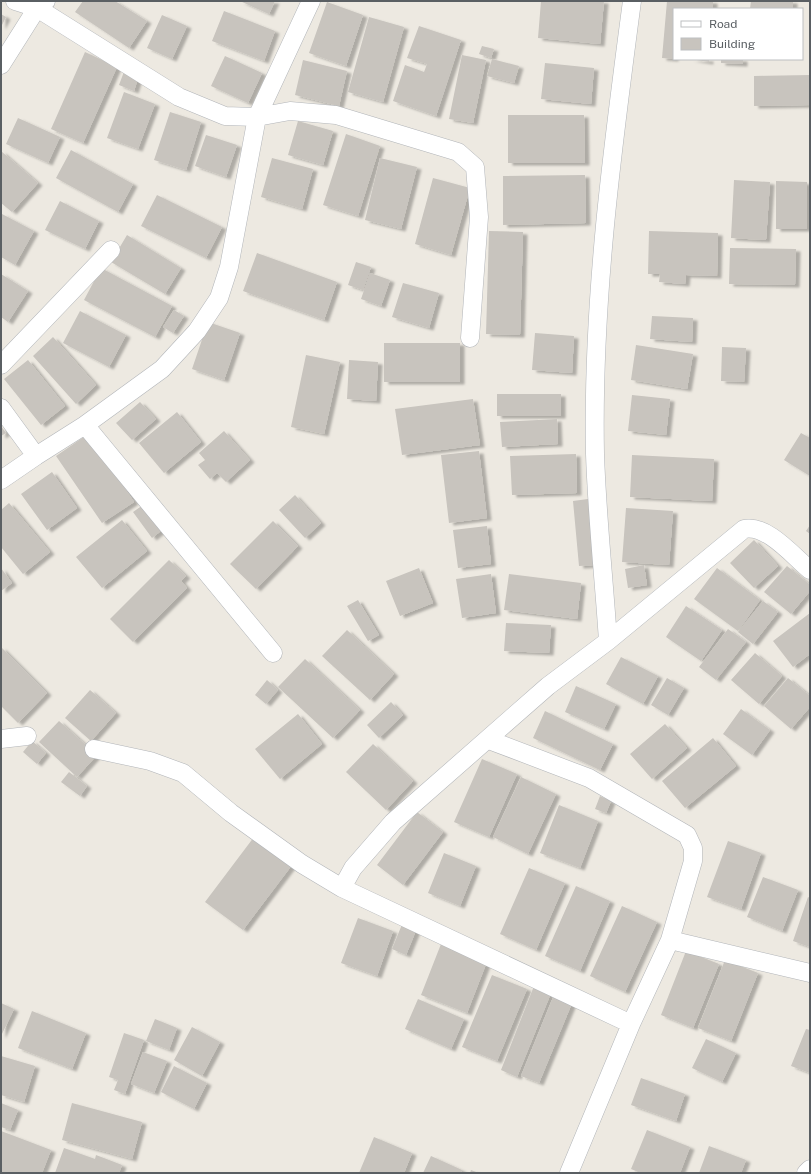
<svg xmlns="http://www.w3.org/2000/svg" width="811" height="1174" font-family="'Public Sans',sans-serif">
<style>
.building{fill:#c8c4be;filter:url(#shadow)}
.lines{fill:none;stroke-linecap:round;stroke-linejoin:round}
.street-casing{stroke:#b2b5b9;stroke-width:19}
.street{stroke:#fff;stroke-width:18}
</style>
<defs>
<filter id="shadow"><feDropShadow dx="4.5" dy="2.5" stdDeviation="1" flood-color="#0004"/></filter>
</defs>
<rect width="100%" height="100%" fill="#ede9e1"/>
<path class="building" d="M83 1H115L147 21 129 48 75 12Z
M240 1H275L269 14Z
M541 1H604L600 44 538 38Z
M667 1H713V9H674V59L662 58Z
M751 1H793V9H750Z
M327 2 363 15 346 66 309 53Z
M224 11 275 31 264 61 212 41Z
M1 14 6 17 1 27Z
M162 15 187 26 172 59 147 48Z
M369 17 404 27 383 102 348 92Z
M419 26 461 40 436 116 393 101 405 65 424 72 427 64 407 58Z
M482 46 494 49 491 58 479 54Z
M85 52 117 67 83 143 51 129Z
M462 55 486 60 473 123 449 119Z
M225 56 262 73 248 103 211 86Z
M492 59 519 66 514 83 487 76Z
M690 59H709V62Z
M721 59H743V64L721 63Z
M303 60 347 71 339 106 295 95Z
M545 63 594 68 591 104 541 99Z
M125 69 139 75 134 91 119 85Z
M810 75V105L754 106V76Z
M124 92 155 104 138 149 107 138Z
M170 112 201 122 186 170 154 160Z
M508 115H584L585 163H508Z
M18 118 60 137 48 163 6 144Z
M298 121 333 131 323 165 288 155Z
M346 134 380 146 358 216 323 205Z
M206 135 237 145 226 177 195 166Z
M71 150 133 184 118 212 56 178Z
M1 151 38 183 12 212 1 203Z
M272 158 313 169 302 209 261 197Z
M380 158 417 167 401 229 365 220Z
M585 175 586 223 503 225V176Z
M433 178 470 188 451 255 415 244Z
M734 180 770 182 766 240 731 238Z
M776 181 807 182V229H776Z
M157 195 222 227 206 258 141 226Z
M60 201 99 221 85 249 45 230Z
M2 214 34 231 15 265 1 257Z
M489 231 523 232 520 335 486 334Z
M649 231 718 233 717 276 686 275 685 284 659 282 660 274H648Z
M127 235 181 268 165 294 111 262Z
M730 248 796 249 795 285 729 284Z
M257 253 337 282 324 320 243 291Z
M356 262 371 267 363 290 348 285Z
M101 268 172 306 155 337 84 300Z
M370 273 390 280 381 306 361 299Z
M1 274 28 291 8 322 1 317Z
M403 283 439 293 429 328 392 317Z
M174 310 184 316 173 333 163 327Z
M80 311 126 335 109 367 63 343Z
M652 316 693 318 692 342 650 339Z
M208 322 240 333 224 380 192 369Z
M535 333 574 336 572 373 532 370Z
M53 337 96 385 76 404 33 356Z
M384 343H460V382H384Z
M636 345 693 354 687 389 631 380Z
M722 347 746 348 744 382 721 381Z
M306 355 340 362 324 434 291 427Z
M28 360 65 406 41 425 4 379Z
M349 360 378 362 376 401 347 399Z
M497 394H561V416H497Z
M632 395 670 399 666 435 628 431Z
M473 399 480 445 402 455 395 409Z
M140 402 156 419 132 440 116 423Z
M177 412 201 442 164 473 139 443Z
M557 419 558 444 502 447 500 422Z
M1 426 6 433 1 436Z
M224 431 250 460 226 482 217 473 210 479 198 465 205 460 199 453Z
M801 433 810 438V476L784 460Z
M88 434 134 502 102 523 56 456Z
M479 451 487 518 449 523 441 455Z
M576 454 577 493 512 495 510 456Z
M632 455 714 459 712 501 630 497Z
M52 472 77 508 47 530 21 494Z
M295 495 321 523 305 538 279 510Z
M588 499 595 565 579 566 573 501Z
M9 503 50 552 23 574 1 547V510Z
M143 505 162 530 152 538 133 512Z
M626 508 673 511 669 565 622 562Z
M122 520 147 551 102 588 76 557Z
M273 521 298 546 256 589 230 564Z
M810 525V534L806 531Z
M487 526 491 564 458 568 453 530Z
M754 540 778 566 754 588 730 563Z
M169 560 186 576 181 581 187 588 133 642 110 619Z
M644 565 647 585 628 588 625 569Z
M787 566 810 585V591L791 614 764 592Z
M1 568 12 583 1 591Z
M419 568 433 603 400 616 386 581Z
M717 568 760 600 738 631 694 599Z
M491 574 496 613 462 618 456 579Z
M509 574 581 583 577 619 504 610Z
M358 600 379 635 368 641 347 606Z
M763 601 778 612 753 644 738 632Z
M686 606 722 630 701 661 666 637Z
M810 613V654L793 667 773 641Z
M506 623 551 625 549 653 504 651Z
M728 629 746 642 716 680 699 667Z
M347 630 394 674 370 700 322 656Z
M1 647 47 693 18 723 1 706Z
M755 653 782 676 759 704 731 680Z
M621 657 658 676 643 704 606 684Z
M305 659 360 710 333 738 278 687Z
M667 678 684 688 668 715 651 705Z
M788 678 810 696V707L791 729 764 706Z
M267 680 278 690 266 704 255 695Z
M576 686 616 704 604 729 565 712Z
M90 690 116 713 91 741 65 718Z
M391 702 403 715 379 738 367 725Z
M741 709 770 730 752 755 723 734Z
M545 711 613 744 600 770 533 738Z
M298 714 322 744 280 779 255 749Z
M59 721 97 755 77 777 39 742Z
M665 724 687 748 652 779 630 754Z
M713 738 736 766 685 808 662 781Z
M32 741 46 753 37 764 23 752Z
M373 744 413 781 386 810 346 772Z
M482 759 517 774 489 837 454 822Z
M69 772 87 786 80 796 61 782Z
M521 777 556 794 528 854 493 837Z
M600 796 611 801 606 813 595 809Z
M559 805 598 821 580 868 540 853Z
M417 812 443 832 403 885 377 865Z
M254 837 292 865 243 930 205 902Z
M728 841 761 853 741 909 707 897Z
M444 853 476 866 460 906 428 893Z
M529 868 565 883 536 950 500 934Z
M763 877 798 890 782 931 747 917Z
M576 886 610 901 580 971 545 956Z
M808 897 810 898V947L793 941Z
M622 906 657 922 625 992 590 976Z
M358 918 393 931 377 976 341 963Z
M403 922 417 928 406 955 392 949Z
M441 944 488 959 467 1013 421 995Z
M686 951 719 964 693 1028 661 1015Z
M725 960 758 973 731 1041 698 1028Z
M492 975 527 989 497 1061 462 1047Z
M534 986 551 993 517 1077 501 1070Z
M554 995 572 1003 539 1083 521 1076Z
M418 999 464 1019 451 1049 405 1029Z
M1 1003 14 1009 1 1036Z
M32 1011 86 1033 72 1069 18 1048Z
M155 1019 177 1028 169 1050 146 1041Z
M192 1027 220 1042 202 1076 174 1060Z
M806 1029 810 1030V1073L791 1066Z
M124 1033 144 1040 125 1094 114 1090 118 1080 109 1077Z
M706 1039 736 1053 722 1082 692 1068Z
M143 1052 167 1061 154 1093 131 1084Z
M1 1056 35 1066 24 1102 1 1095Z
M174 1066 207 1083 194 1109 161 1092Z
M641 1078 685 1094 676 1121 631 1105Z
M1 1103 18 1110 10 1130 1 1127Z
M72 1103 142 1122 132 1159 62 1140Z
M647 1130 690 1147 680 1173H641L631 1169Z
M1 1131 51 1150 42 1173H1Z
M374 1137 412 1153 404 1173H359Z
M709 1146 746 1160 741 1173H699Z
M64 1148 95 1159 96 1155 122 1165 119 1173H55Z
M431 1156 462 1170 461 1173H423Z
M471 1170 479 1173H470Z"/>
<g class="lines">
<defs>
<path id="street" d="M15 1 37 8 179 97 225 116 257 117 290 111 336 115 458 152 475 167 479 217 470 338
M1 65 37 8 46 1
M1 365 111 250
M1 408 36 456
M85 425 273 653
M1 480 36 456 85 425 162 369 197 331 219 298 229 267 257 117 311 1
M608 641C604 579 597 516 595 454 592 302 612 151 632 1
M1 739 27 736
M489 740 589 778 687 835 693 848V861L670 940 631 1024 569 1173
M94 749 150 761 183 773 231 813 302 864 342 888 631 1024
M342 888 353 868 393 822 548 686 608 641 744 529C767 524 793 556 810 570
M670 940 810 973
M806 1173 810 1169"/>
</defs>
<use href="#street" class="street-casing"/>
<use href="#street" class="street"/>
</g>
<rect width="811" height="1174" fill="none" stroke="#5a5f63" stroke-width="4"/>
<rect x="673" y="8" width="130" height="52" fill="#ffffff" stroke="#bdbfc1"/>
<rect x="681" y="21" width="20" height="6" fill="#ffffff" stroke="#bdbfc1"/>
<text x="709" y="28" font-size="12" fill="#5a5f63">Road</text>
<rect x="681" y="38" width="20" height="12" fill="#c8c4be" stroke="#bdbfc1"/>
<text x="709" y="48" font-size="12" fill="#5a5f63">Building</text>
</svg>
